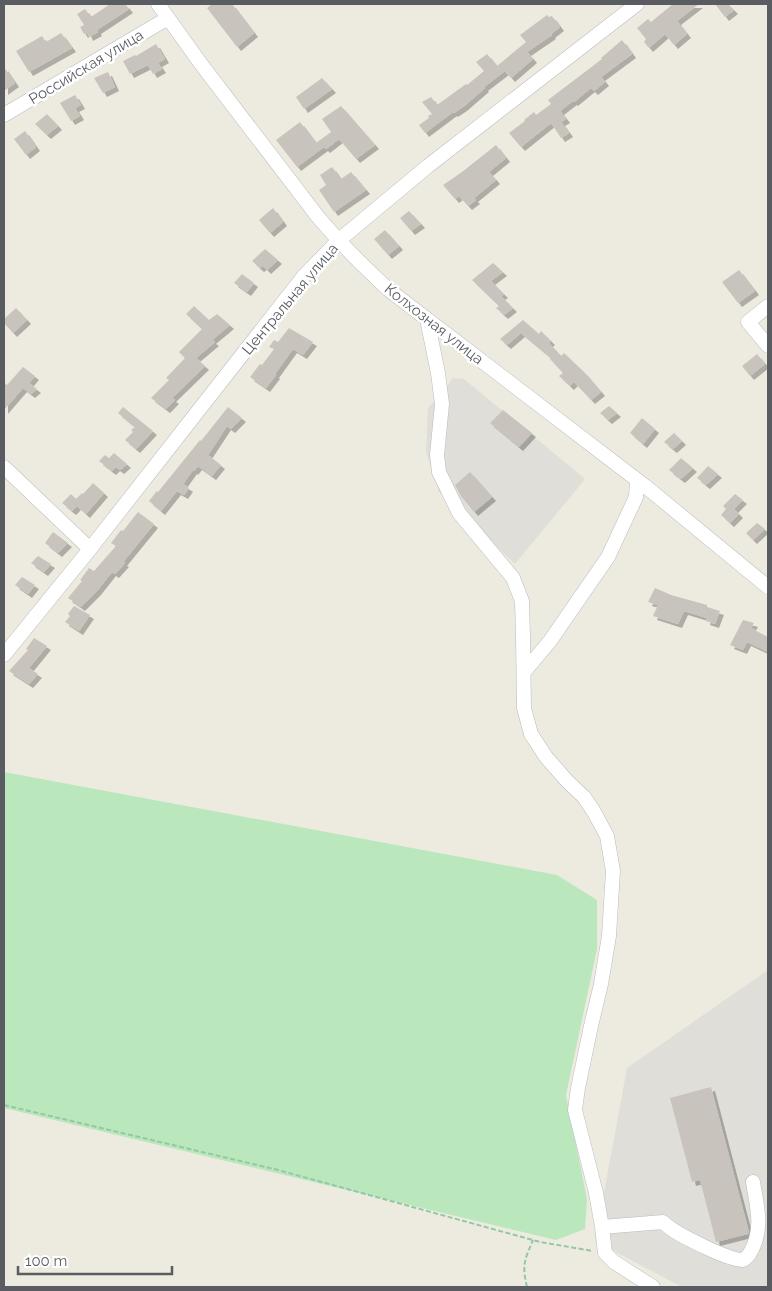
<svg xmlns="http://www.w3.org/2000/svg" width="772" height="1291" font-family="Raleway,sans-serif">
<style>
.industrial{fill:#e0ded8}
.green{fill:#bae7bc}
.building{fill:#c8c4bd;filter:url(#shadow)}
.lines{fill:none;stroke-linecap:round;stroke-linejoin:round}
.minor-casing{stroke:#b8bbc0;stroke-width:15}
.path{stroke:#93c8a4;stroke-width:2;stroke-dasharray:5 2.5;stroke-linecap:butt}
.minor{stroke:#fff;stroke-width:14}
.labels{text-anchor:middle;stroke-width:5;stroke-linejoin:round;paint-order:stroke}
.street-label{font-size:15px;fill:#595d62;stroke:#fff}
</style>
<defs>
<filter id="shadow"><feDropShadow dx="4" dy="4" stdDeviation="0" flood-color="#0004"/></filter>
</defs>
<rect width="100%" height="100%" fill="#edebe0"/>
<path class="industrial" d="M453 378 464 379 585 479 515 564 439 492 426 452 428 408Z
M768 970V1287H682L595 1241 627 1068Z"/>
<path class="green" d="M4 772 557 875 597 900V949L566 1095 587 1199 585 1229 556 1240 4 1108Z"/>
<path class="building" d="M110 4H125L129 9 97 30 98 32 89 37 87 32 84 34 80 27 84 25 77 14 85 9 91 17Z
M212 4H232L254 33 237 47 207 8Z
M673 4H699L677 21 687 34 674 45 665 34 649 48 644 42 646 39 637 28 648 19 651 22Z
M715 4H728L734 10 725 17Z
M547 15 549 17 552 16 560 27 551 34 552 35 527 52 533 59 511 78 505 71 484 87 485 88 463 107 454 113 453 112 425 133 419 125 429 118 428 116 432 114 422 102 431 97 437 105 466 84 467 85 484 71 476 62 487 54 497 66 526 42 520 35Z
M61 33 72 48 29 72 16 51 42 36 46 42Z
M622 40 632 54 601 77 605 82 594 91 591 88 574 102 573 101 560 111 566 119 561 122 569 133 561 138 551 123 521 147 509 133 525 121 524 120 534 112 536 115 551 104 548 100 602 59 601 58Z
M156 44 165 59 158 63 162 69 153 74 148 65 130 74 123 61 135 55 136 56Z
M4 67 15 83 4 91Z
M108 72 115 87 103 93 94 78Z
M322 78 332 89 304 109 296 97Z
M75 95 81 105 75 108 80 116 71 121 60 103Z
M341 106 375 145 356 159 339 139 326 149 324 147 297 167 276 140 300 122 316 143 331 132 322 119Z
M47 114 58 126 47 135 35 124Z
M25 131 36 147 26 155 14 139Z
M496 145 506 158 489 172 496 180 474 198 476 200 468 206 459 196 455 199 443 185 462 172Z
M332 167 341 179 351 172 366 190 334 212 319 190 326 185 320 175Z
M273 208 283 222 270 233 259 220Z
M409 211 421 224 411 231 400 218Z
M385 230 399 246 388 255 374 239Z
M265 249 278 260 267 270 263 266 260 268 252 261Z
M493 263 503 272 491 281 504 294 501 296 513 308 504 315 496 308 499 306 472 280Z
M739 270 755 291 738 303 722 282Z
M242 274 254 283 247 292 234 283Z
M194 306 209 320 217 314 230 325 212 340 215 342 196 358 205 366 172 398 175 400 166 409 151 398 169 380 166 378 185 358 179 352 202 329 186 314Z
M16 308 27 320 13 333 4 323V319Z
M523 320 539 334 541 331 551 341 549 343 561 356 564 353 585 373 601 392 591 400 574 382 570 386 559 376 563 373 550 359 551 358 521 333 507 345 500 339Z
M289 328 313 342 303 355 293 349 275 374 276 375 266 388 250 377 260 364 262 365 274 349 269 347 274 340 278 342Z
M757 354 765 364 750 376 742 366Z
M23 367 35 376 29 383 37 389 31 394 23 388 4 410V382L7 385Z
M609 406 617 413 608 420 600 413Z
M123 407 153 431 136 449 125 440 133 432 131 430 135 427 118 413Z
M228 407 242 418 231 429 227 426 208 455 221 465 212 476 198 466 194 471 193 470 183 484 189 488 184 495 177 491 161 511 149 501 157 491 158 492 200 440 201 441Z
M503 410 532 433 519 447 490 423Z
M642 418 655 429 643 444 630 433Z
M674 433 682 441 673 449 664 442Z
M114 453 127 464 120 470 116 467 112 471 99 461 105 455 109 458Z
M681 458 693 468 681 479 669 470Z
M708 466 718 474 706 485 697 478Z
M470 472 492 497 474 512 461 496 455 485Z
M93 483 104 493 86 514 77 506 72 511 62 503 71 494 76 499 82 493 83 494Z
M735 494 743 500 734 509 739 514 730 523 721 515 726 509 723 506Z
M138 512 154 524 123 562 125 563 115 574 112 572 97 591 81 607 68 598 82 581 80 580 89 568 94 571 116 546 111 543 121 530 123 531Z
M757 523 765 529 753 540 746 533Z
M53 532 68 543 58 553 45 543Z
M38 556 51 564 44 572 31 563Z
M22 577 35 585 28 594 15 585Z
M655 588 671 595 707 605V607L720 611 715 624 706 621 707 618 684 611 678 624 653 616 658 605 648 602Z
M74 606 90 615 79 631 65 622 70 616 68 614Z
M743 620 754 623 751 628 768 637V652L747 642 743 650 730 645Z
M34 638 47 646 29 668 38 674 29 684 9 671 28 650 26 649Z
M711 1087 749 1232 748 1234 716 1242 700 1180 692 1182 670 1098Z"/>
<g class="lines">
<defs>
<path id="minor" d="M158 4 201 64 318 217C340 243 364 267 389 290L645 486 768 587
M4 115 168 18
M768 306 748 322 768 346
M427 319 438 373 442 404 437 455 439 472 459 513 513 578 522 601 523 637 524 708 531 734 546 757 567 781 584 797 594 812 607 836 613 871 609 936 601 984 591 1026 578 1088 575 1110 596 1193 602 1227 605 1253 614 1262 653 1287
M4 467 90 549
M4 655 90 549 303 277 338 241 428 166 637 4
M524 672 550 641 608 557 636 497 637 480
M602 1227 663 1222C674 1233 691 1240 705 1247 713 1251 734 1260 742 1260 746 1259 748 1256 750 1253 764 1229 757 1207 753 1182"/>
</defs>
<use href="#minor" class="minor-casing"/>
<path class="path" d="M4 1105 278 1170 540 1242 593 1251
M527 1287C522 1265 524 1261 533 1240"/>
<use href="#minor" class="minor"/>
</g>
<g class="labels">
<g class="street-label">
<text transform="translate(86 67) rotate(-31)" y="5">Российская улица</text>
<text transform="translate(290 299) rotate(-50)" y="5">Центральная улица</text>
<text transform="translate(434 324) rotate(38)" y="5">Колхозная улица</text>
</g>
</g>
<rect width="772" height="1291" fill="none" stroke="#595d62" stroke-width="10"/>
<path d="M18 1266v8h154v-8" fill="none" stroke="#595d62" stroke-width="2.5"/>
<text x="25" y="1266" font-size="15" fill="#595d62" stroke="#ffffff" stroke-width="4" paint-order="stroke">100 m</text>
</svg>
